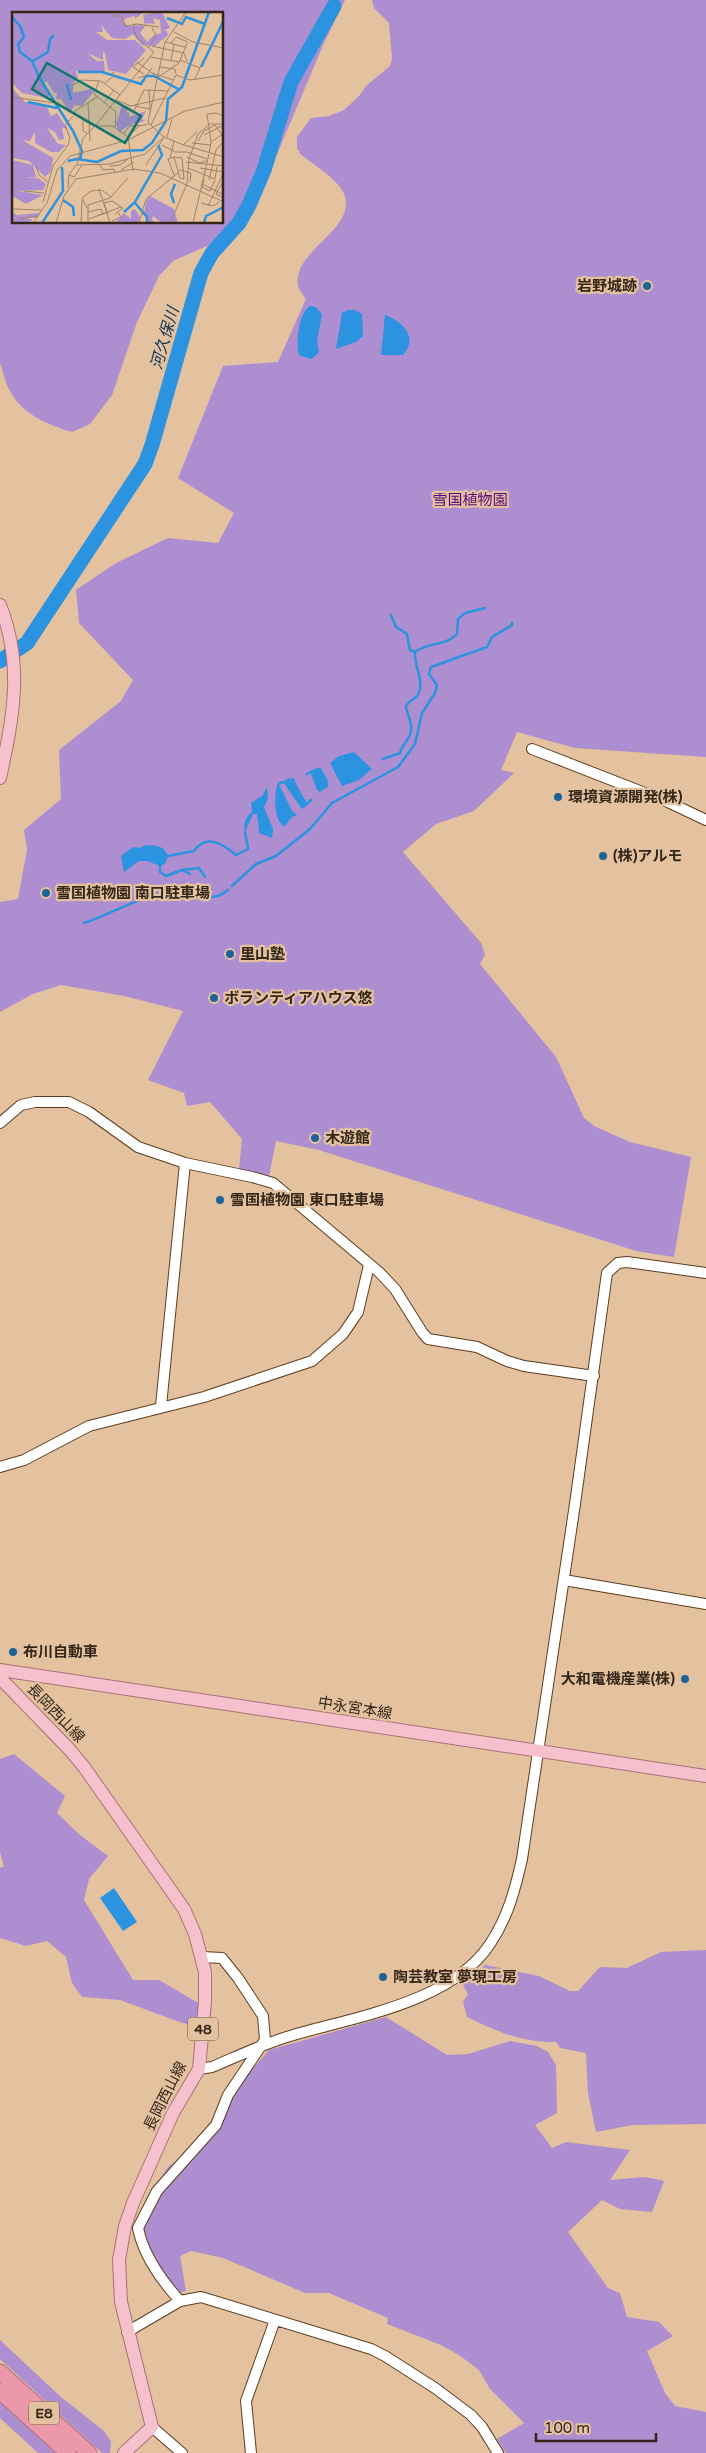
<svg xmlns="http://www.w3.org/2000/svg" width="706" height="2453" font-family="'Varela Round','Noto Sans JP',sans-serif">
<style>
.green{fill:#ad8ed0;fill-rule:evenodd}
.water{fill:#2b93df}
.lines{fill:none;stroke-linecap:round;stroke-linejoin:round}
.stream{stroke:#2b93df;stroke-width:2.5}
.river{stroke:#2b93df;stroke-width:15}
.minor-casing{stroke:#5c3e20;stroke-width:12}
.major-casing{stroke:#ac7078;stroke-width:14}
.highway-casing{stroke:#ac7078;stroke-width:17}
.minor{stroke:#fff;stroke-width:10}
.major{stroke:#f4c1cd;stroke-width:12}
.highway{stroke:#ec98ab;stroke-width:15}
.poi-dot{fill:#1c6397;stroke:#e4c19f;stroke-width:2}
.labels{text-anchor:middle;stroke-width:4.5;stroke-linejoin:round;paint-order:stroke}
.shield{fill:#e4c19f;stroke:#695542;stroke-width:1}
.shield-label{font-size:14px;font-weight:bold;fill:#34271a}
.poi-label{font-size:15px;font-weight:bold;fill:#34271a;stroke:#e4c19f;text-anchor:start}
.park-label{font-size:15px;fill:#520782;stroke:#e4c19f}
.street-label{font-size:15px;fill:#34271a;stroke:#e4c19f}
.water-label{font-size:16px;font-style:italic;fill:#0b3453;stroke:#e4c19f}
.inset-river{fill:none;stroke:#2b93df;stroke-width:2.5}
.inset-road{fill:none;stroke:#9e836a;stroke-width:1}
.view{fill:#0f766e;fill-opacity:0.15;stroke:#0f766e;stroke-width:2.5}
.inset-edge{fill:none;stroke:#34271a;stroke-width:2.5}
</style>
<rect width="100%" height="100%" fill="#e4c19f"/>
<path class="green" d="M0 0H345L324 43 272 166 242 214 232 235 173 261 159 276 137 322 112 395 90 424 72 432C48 425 21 414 9 389 5 382 3 371 0 363ZM14 14H222V222H14Z
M372 0H706V757L575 748 517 732 501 770 514 773 474 811 436 824 403 852 481 943 485 955 480 964 556 1057 584 1118 594 1126 630 1142 691 1157 674 1257 636 1251 319 1150 276 1141 269 1176 239 1170 242 1139 210 1102 187 1106 184 1093 148 1080 183 1011 124 996 61 985 33 994 0 1012V902L18 899 27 850 24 830 61 799 59 750 121 701 133 680 79 623 76 590 116 563 168 538 218 543 234 513 178 478 223 366 278 362 306 299C303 295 299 290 298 286 291 251 358 229 344 194 339 180 311 163 299 153L300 152 297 149V137L311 118 329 116 344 110 359 96 366 86 390 66 392 59 389 23 374 8Z
M14 1754 65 1796 57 1813 80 1835 108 1856 89 1879 84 1900 133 1980H159L200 2004 198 2026 182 2023 120 2000 82 1997 72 1983 66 1957 47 1941 26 1946 0 1938V1868L4 1866 0 1852V1759Z
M706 1950V2124L633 2125 596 2132 588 2093 586 2053 560 2048 556 2042C521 2042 498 2032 467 2017L463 2002 468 1994 463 1985 485 1965 539 1976 570 1991H578L600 1967 627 1968 661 1952Z
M386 2017 447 2055 468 2054 510 2041 537 2046 548 2052 556 2065 557 2113 535 2125 552 2148 566 2142 630 2150 610 2180 645 2177 664 2181 652 2212 620 2209 602 2200 568 2232 608 2288 620 2293 627 2317 659 2322 673 2336 647 2351 665 2393 675 2406 706 2412V2453H506L497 2439 524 2423 490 2389 479 2370 459 2355 441 2345 387 2324 388 2318 329 2293H305L223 2258 191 2251 180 2256 186 2291 174 2293 148 2244 143 2226 145 2201 168 2167 192 2150 225 2108 235 2089 269 2050Z
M0 2340 61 2397 104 2431 111 2441 110 2453H102L0 2359Z
M0 2401 56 2453H38L0 2418Z"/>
<path class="water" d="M310 306 316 307 322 314 317 341 319 352 312 359 301 356 298 353C297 340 298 314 310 306Z
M348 310H355L362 314 363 336 356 342 336 349 342 313Z
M385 315C402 321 419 337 403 355H381Z
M354 752 372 769 359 780 342 786 330 763 339 756Z
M317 768H321L328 781V787L320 792 317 790 310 771Z
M294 778C297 788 304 797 308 805L302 809 283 782 287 779Z
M278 782 292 811 297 815 292 817 284 827C273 819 274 794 278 782Z
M267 787 268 799 264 807 273 829 272 838 259 833 257 814H253L245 832C243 823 245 818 252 812L251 803 262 796Z
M145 845C156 846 164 845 168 856L165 864 160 866 147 861H139L124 872 121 856 133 847 140 848Z
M114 1888 137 1922 123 1931 100 1898Z"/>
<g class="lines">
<path class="stream" d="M334 6 336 0
M391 615 396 627 407 634 410 650 415 652
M383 759 400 753C402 745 407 742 410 735 414 724 407 716 406 706 409 700 416 699 418 695 425 681 414 667 415 652 428 642 446 646 457 634L458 619 465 613 485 608
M307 774 311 772
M280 783 283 782
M308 803 311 800
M168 856 194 851C206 834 222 843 236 855L248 849 245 832
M160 866V872L166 876 182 870 190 874
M182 870 199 868 205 877
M232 886 256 864 276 856 310 829 332 803 398 767 415 744 422 713 435 693 437 685 429 674 431 667 487 647 492 637 512 625V623
M84 923C112 914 139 896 169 892 190 890 210 906 228 890"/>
<path class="river" d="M0 661 27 643 145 464 152 445 201 273 212 253 239 223 249 205 264 170 291 82 334 6"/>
<defs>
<path id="minor" d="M532 749 668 802 706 820
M0 1123 21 1105 35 1102H69L89 1112 138 1147 185 1163 252 1177 273 1183 379 1272 395 1289 422 1332 428 1339 477 1347 507 1361 524 1366 594 1376
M161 1406 185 1163
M0 1467 24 1460 89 1426 204 1397 312 1361 343 1334 358 1312 369 1265
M564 1580 706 1604
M199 2069 212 2067C238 2056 263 2044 290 2036 353 2017 451 2003 490 1944 508 1917 515 1890 522 1859L575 1504 607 1273 618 1263 627 1262 706 1273
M180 2301C162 2281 143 2254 138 2228L157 2191 216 2125 228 2095 265 2040 263 2016 238 1978 222 1958 202 1957
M127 2332 180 2301 201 2297 371 2349 385 2356 435 2388 471 2415 482 2427 498 2453
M152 2427 182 2453
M251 2453 246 2401 275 2320"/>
<path id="major" d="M0 605C24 665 13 718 0 778
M0 1670 706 1776
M0 1678 69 1749 84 1767 184 1909 195 1934 205 1972V2002L199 2069 173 2113 133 2203 125 2226 119 2260 121 2302 152 2427 124 2453"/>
<path id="highway" d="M0 2372 89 2453
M0 2391 68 2453"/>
</defs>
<use href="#minor" class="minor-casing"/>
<use href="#major" class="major-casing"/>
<use href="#highway" class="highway-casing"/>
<use href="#minor" class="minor"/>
<use href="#major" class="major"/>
<use href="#highway" class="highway"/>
</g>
<g class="poi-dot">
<circle cx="647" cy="286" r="5"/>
<circle cx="558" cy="797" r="5"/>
<circle cx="603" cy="856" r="5"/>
<circle cx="46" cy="893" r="5"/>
<circle cx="230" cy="954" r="5"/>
<circle cx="214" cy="998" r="5"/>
<circle cx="315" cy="1138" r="5"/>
<circle cx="220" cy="1200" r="5"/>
<circle cx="13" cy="1652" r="5"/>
<circle cx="685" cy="1679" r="5"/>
<circle cx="383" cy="1977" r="5"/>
</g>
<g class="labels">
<g class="shield">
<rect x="188" y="2017.5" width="30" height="23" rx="4"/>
<rect x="29" y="2401.5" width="30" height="23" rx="4"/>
</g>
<g class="shield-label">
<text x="203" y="2034">48</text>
<text x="44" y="2418">E8</text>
</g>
<g class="poi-label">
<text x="637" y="291" text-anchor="end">岩野城跡</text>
<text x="568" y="802">環境資源開発(株)</text>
<text x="613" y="861">(株)アルモ</text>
<text x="56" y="898">雪国植物園 南口駐車場</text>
<text x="240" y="959">里山塾</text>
<text x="224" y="1003">ボランティアハウス悠</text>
<text x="325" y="1143">木遊館</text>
<text x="230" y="1205">雪国植物園 東口駐車場</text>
<text x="23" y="1657">布川自動車</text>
<text x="675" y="1684" text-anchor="end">大和電機産業(株)</text>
<text x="393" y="1982">陶芸教室 夢現工房</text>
</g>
<g class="park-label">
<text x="470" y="505">雪国植物園</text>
</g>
<g class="street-label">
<text transform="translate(355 1708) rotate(9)" y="5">中永宮本線</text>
<text transform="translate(56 1713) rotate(46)" y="5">長岡西山線</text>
<text transform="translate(165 2096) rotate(-63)" y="5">長岡西山線</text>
</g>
<g class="water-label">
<text transform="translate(164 338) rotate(-74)" y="6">河久保川</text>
</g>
</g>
<g transform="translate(12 12)">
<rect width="211" height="211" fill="#e4c19f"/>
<path d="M0 0H132L123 7V4L115 6 111 9 115 14 133 13 131 3 150 0 158 16 149 19 154 18 156 23 143 34 130 33 121 22 113 27 100 26 89 13 91 20H84L95 28H123L134 38 114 62 96 58 93 41 91 39V48L75 41 85 49H92L93 60 63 59 66 65 61 72V81L79 77 82 79 70 94 62 93 58 102 49 87H44L45 81H42L35 69 32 70 38 83 35 86 10 81 0 71ZM141 6 148 8 149 21 142 23 135 30 128 21 135 11 143 12ZM0 76 13 90 34 93 39 104 45 101 55 117 50 115 52 127 47 128 43 120 35 116 46 132 54 133 47 140H39L23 131V120L18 129 10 128 41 146 39 159 33 165 17 149 0 146ZM110 93 117 95 114 101 117 100V105L134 99 130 107 133 109 120 112 107 120 104 112ZM0 148 21 153 24 165 12 166H26L34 172 31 178 6 179 31 183 14 192 0 184ZM138 184 162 197 166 211H150L141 204 140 208 145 211H135L137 206 132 202 134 189ZM123 197 128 205 126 211H103L112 201 119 207V199ZM0 200 5 203 28 201 24 206 10 205 21 208 14 211H0Z" fill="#ad8ed0" fill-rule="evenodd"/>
<path class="inset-river" d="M0 5 8 14 12 25 6 32 8 40 20 49 27 65M155 6 170 12 174 5 193 12M21 49 36 40 38 27 42 23M189 55 212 8M66 60H90L129 72 134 64H142L168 78M27 65 61 119 70 139 68 148M55 72 59 88M16 90 45 96M56 149 65 147 85 150 109 139 131 138 140 131 154 109 156 87 170 75 197 0M51 188 61 195 62 204M123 191 135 205V211M162 191 159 182 163 172M112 200 123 190 150 143 146 133M30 211 51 179 50 155M192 211 194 204 212 195"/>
<path class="inset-road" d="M124 12 147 15M162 20 181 30 212 36M153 30 173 35M159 31 164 25 176 30M140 34 172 41 175 49M136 36 144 24 140 16M138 45 167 50M132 46 121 55 132 62M168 48 188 56 183 67M159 49 162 32M125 50 140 61 161 68M148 55 163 57 164 62M126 66 135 63 140 56M145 66 167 51 175 31M87 69 82 82 104 100 103 115M93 71 102 64 101 60M60 74 69 68 89 69 108 83M0 85 43 91 81 114H101L116 125 121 159M104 88 119 94 153 86M76 91 78 129M92 91 102 78M123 94 138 97 137 78M122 99 132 78 156 79M63 104V99L85 85M71 107V119L75 121M84 113 142 40 125 26 121 15 124 12 114 14 109 4H102V0M139 113 164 63 178 68 212 63M141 115 136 110 153 30 174 0M142 116 152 125 169 132 212 145M111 122 118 114 128 113M192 123 212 113M116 125 127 114 137 112M155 125 160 107M186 129 192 119 203 113 210 123M199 130 195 102 204 101 212 104M180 131 199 133M150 133 163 140H175L195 147M171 133 185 120M197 141 199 130 211 122M162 145 170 146 172 167 168 166ZM175 145 187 151 195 149M158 146 162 129M174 150 212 154M65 152 71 126 83 114M87 152 91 158 102 157 103 161M134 153 151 127M24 154 27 163 36 170M98 154 108 153 116 147M176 156 203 167 205 155M188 156 212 160M109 158 122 150M167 158 179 161 178 170M57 163 62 165 70 153M162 163 156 147 162 145M192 167 190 175 198 179 203 168M197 168 204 138 212 129M212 168 204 182 212 186M190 172 212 183M56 176 57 163 64 153 98 152 133 142 152 125M87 177 98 211M12 179 32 181M31 190 41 154 56 133 58 126 53 113 61 104M189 191 201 194 207 190M196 194 212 160M75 196 70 186 79 179 90 178 99 185M1 197 29 198M76 200 89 197 91 202 86 203M96 202 92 191 100 189 111 196 103 202M7 207 26 204M77 207 109 195M100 209 109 205 106 200M21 211 35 191 45 158 58 144 116 128 173 99 212 90M44 211 52 184 64 167 122 157 148 161 212 190M69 211 70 188M76 211V193L98 186 116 166M127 211 134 187 167 160M158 211 175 172 177 147 186 122 198 112H212M181 211 197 142"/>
<path class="view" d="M35 51 129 104 113 131 20 77Z"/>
<rect width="211" height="211" class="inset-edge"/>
</g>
<path d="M536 2433v8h120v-8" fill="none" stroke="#34271a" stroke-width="2.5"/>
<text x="544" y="2433" font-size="15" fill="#34271a" stroke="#e4c19f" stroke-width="4" paint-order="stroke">100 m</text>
</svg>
